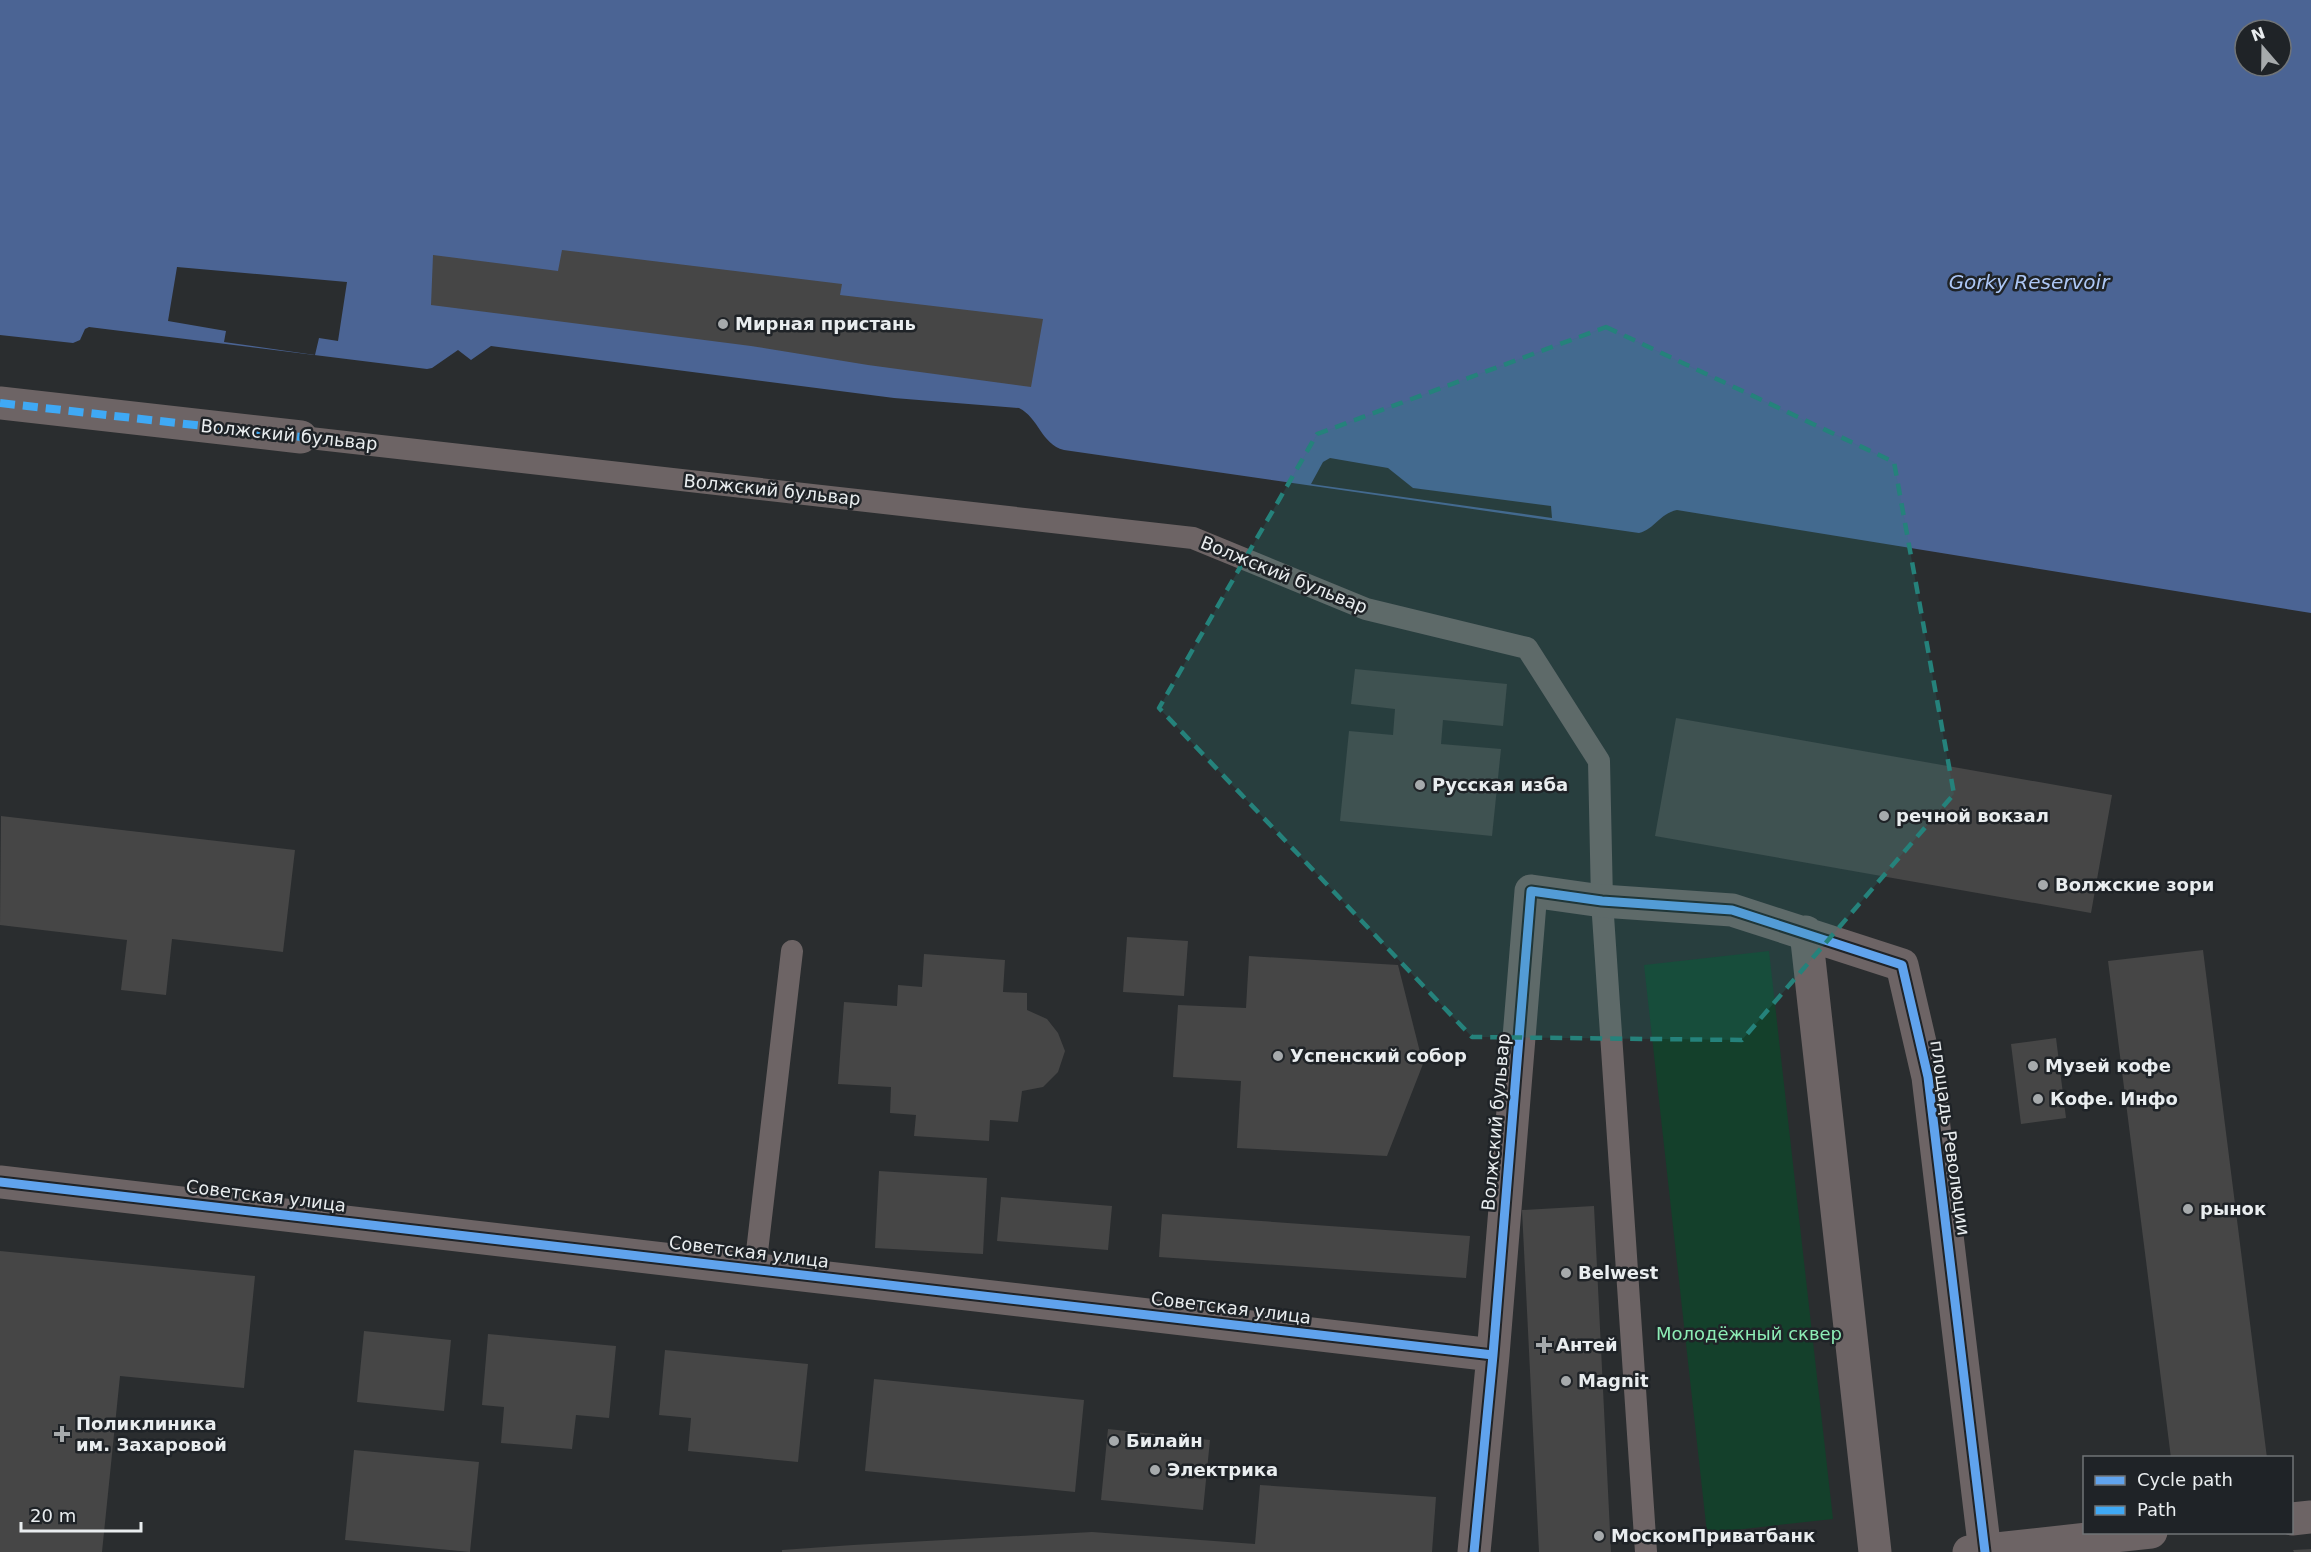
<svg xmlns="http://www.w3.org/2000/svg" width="2311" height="1552" font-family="'DejaVu Sans',sans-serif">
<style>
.green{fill:#14402b}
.water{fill:#4b6494;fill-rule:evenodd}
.pier{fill:#2a2d2f}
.building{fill:#464646}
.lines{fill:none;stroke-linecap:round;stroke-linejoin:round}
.lane{stroke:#6d6465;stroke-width:22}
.street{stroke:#6d6465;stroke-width:33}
.quiet{stroke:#3fa9f5;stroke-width:8;stroke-dasharray:15 8;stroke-linecap:butt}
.cycleway-casing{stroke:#1f2327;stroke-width:13}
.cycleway{stroke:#60a3ed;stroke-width:9}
.marked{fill:#25827b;fill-opacity:0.2;stroke:#25827b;stroke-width:4.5;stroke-dasharray:12 8;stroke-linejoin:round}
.poi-dot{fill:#a6aaac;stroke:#1f2327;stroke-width:2}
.labels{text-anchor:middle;stroke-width:5;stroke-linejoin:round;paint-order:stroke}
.poi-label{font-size:18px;font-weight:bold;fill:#e9edef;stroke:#1f2327;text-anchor:start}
.street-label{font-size:18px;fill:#e9edef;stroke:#1f2327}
.park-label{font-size:18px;fill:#8dedb6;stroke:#1f2327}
.water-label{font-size:20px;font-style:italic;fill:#adc7f5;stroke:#1f2327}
</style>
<rect width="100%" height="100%" fill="#2a2d2f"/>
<path class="green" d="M1769 951 1833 1519 1707 1533 1644 965Z"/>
<path class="water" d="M0 0H2311V613L1677 510C1659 514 1655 529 1639 533L1064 450C1041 444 1039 418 1019 408L894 398 491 346 471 360 458 350 432 368 427 369 89 327 85 329 80 340 73 343 0 335ZM2245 30H2281V66H2245Z"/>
<path class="pier" d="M177 267 347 282 338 341 319 338 315 355 224 342 226 331 168 321Z
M1330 458 1388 468 1413 488 1551 506 1552 518 1311 484 1323 462Z"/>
<path class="building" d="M562 250 842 284 840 295 1043 319 1031 387 868 365 751 346 431 305 433 255 558 271Z
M1355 669 1507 684 1503 726 1443 720 1441 744 1501 749 1492 836 1340 821 1349 731 1393 735 1395 709 1351 704Z
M1676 718 2112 795 2091 913 1655 836Z
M1 816 295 850 283 952 172 939 166 995 121 990 127 940 0 925Z
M1127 937 1188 941 1184 996 1123 992Z
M2203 950 2267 1458H2171L2108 961Z
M924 954 1005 960 1003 992 1027 993V1010L1047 1019 1058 1033 1065 1051 1058 1072 1043 1087 1022 1091 1018 1122 990 1120 989 1141 914 1136 916 1115 890 1113 891 1087 838 1084 844 1002 897 1006 898 985 922 987Z
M1249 956 1398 965 1423 1064 1387 1156 1237 1148 1241 1081 1173 1077 1178 1005 1246 1008Z
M2056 1038 2066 1118 2021 1124 2011 1044Z
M879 1171 987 1178 983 1254 875 1248Z
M1001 1197 1112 1206 1108 1250 997 1241Z
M1594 1206 1611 1552H1539L1522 1210Z
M1162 1214 1470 1236 1466 1278 1159 1257Z
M0 1251 255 1276 244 1388 120 1376 102 1552H0Z
M364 1331 451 1340 444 1411 357 1402Z
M488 1334 616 1346 609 1418 576 1415 572 1449 501 1443 504 1407 482 1405Z
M665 1350 808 1364 798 1462 688 1451 691 1418 659 1415Z
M874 1379 1084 1400 1075 1492 865 1471Z
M1108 1429 1210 1440 1203 1510 1101 1500Z
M354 1450 479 1462 470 1552 345 1540Z
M1260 1485 1436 1497 1432 1552H782V1550L853 1545 1092 1532 1255 1544Z
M2311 1549V1552H2294L2293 1550Z"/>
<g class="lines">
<path class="lane" d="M301 437 1193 538 1366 609 1527 648 1599 761 1602 901 1646 1552
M755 1269 792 951"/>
<path class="street" d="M0 403 301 437
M1806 932 1875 1552
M0 1182 1493 1355
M2292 1519 2311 1517
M1474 1552 1493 1355 1531 891 1602 901 1732 910 1902 965 1928 1077 1985 1552
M1969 1552 2151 1532"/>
<path class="quiet" d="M0 403 301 437"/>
<defs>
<path id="cycleway" d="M0 1182 1493 1355
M1474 1552 1493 1355 1531 891 1602 901 1732 910 1902 965 1928 1077 1985 1552"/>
</defs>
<use href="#cycleway" class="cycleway-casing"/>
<use href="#cycleway" class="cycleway"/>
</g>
<path class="marked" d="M1606 327 1894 462 1954 794 1742 1040 1472 1037 1159 708 1317 434Z"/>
<g class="poi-dot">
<circle cx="723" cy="324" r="6"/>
<circle cx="1420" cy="785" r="6"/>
<circle cx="1884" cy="816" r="6"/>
<circle cx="2043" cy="885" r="6"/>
<circle cx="1278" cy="1056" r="6"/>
<circle cx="2033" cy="1066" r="6"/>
<circle cx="2038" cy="1099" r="6"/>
<circle cx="2188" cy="1209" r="6"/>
<circle cx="1566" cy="1273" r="6"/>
<path d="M1541 1336h6v6h6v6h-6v6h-6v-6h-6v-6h6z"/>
<circle cx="1566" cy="1381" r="6"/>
<path d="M59 1425h6v6h6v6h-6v6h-6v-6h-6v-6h6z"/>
<circle cx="1114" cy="1441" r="6"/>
<circle cx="1155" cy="1470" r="6"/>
<circle cx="1599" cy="1536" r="6"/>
</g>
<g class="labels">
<g class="poi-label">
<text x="735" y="330">Мирная пристань</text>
<text x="1432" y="791">Русская изба</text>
<text x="1896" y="822">речной вокзал</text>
<text x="2055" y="891">Волжские зори</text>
<text x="1290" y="1062">Успенский собор</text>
<text x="2045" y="1072">Музей кофе</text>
<text x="2050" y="1105">Кофе. Инфо</text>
<text x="2200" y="1215">рынок</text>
<text x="1578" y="1279">Belwest</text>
<text x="1556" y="1351">Антей</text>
<text x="1578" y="1387">Magnit</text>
<text x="76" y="1430">Поликлиника<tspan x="76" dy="21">им. Захаровой</tspan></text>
<text x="1126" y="1447">Билайн</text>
<text x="1167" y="1476">Электрика</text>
<text x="1611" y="1542">МоскомПриватбанк</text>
</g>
<g class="street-label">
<text transform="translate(289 435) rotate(6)" y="6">Волжский бульвар</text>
<text transform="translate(772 490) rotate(6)" y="6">Волжский бульвар</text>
<text transform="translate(1284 575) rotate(22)" y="6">Волжский бульвар</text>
<text transform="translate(1496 1122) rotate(-85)" y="6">Волжский бульвар</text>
<text transform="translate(1950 1138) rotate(82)" y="6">площадь Революции</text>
<text transform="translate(266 1196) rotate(7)" y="6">Советская улица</text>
<text transform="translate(749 1252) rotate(7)" y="6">Советская улица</text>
<text transform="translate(1231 1308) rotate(7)" y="6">Советская улица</text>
</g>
<g class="park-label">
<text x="1749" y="1340">Молодёжный сквер</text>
</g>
<g class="water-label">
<text x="2029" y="289">Gorky Reservoir</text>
</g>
</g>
<rect x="2083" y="1456" width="210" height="78" fill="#1f2327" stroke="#707477" stroke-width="1.5"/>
<rect x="2095" y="1476" width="30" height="9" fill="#60a3ed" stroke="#707477" stroke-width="1.5"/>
<text x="2137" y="1486" font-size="18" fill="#e9edef">Cycle path</text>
<rect x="2095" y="1506" width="30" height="9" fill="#3fa9f5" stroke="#707477" stroke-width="1.5"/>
<text x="2137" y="1516" font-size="18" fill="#e9edef">Path</text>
<g transform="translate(2263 48) rotate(340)"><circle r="28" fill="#1f2327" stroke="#707477" stroke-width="1.5"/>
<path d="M0-4.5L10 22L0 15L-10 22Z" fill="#a6aaac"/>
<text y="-9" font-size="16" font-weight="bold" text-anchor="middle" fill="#e9edef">N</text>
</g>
<path d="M21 1522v9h120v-9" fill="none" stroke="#e9edef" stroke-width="3"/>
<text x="30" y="1522" font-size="18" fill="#e9edef" stroke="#1f2327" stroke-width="4.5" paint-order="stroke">20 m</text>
</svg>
